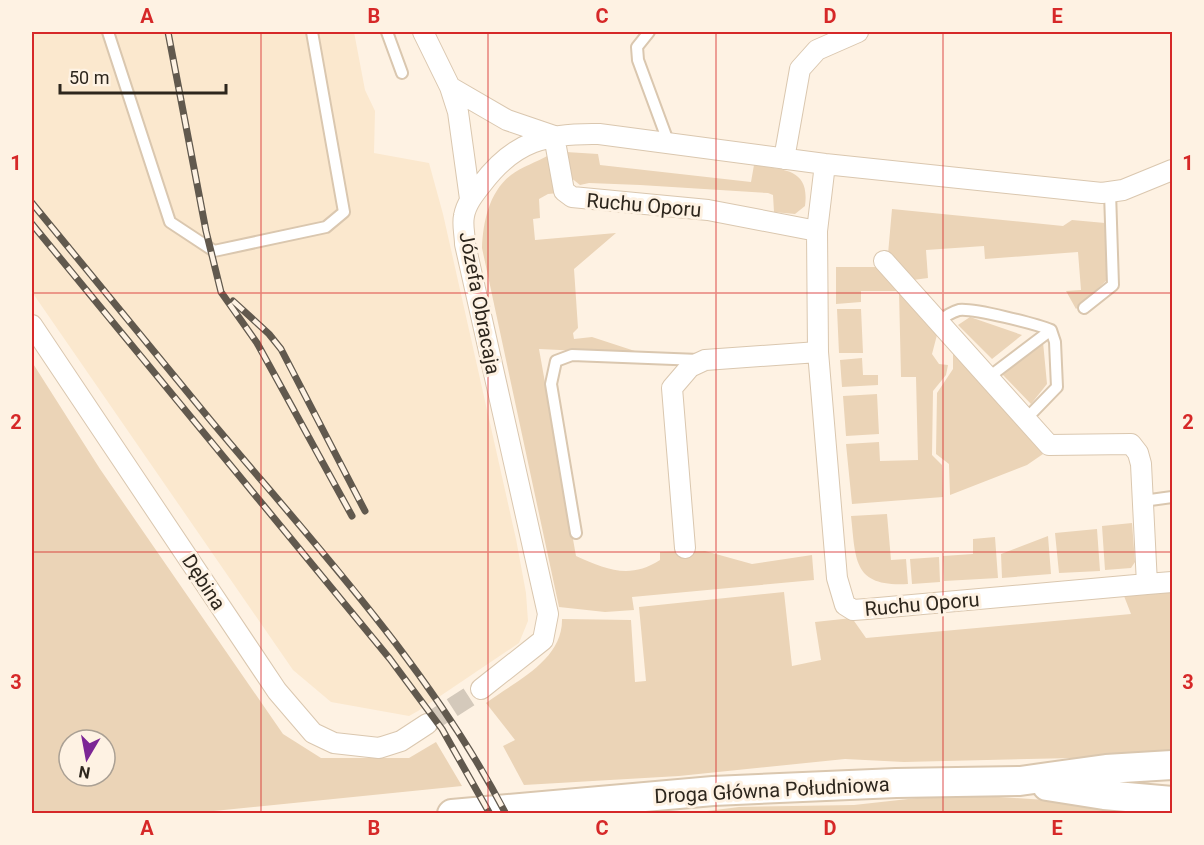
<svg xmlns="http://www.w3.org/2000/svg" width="1204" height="845" font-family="Roboto,sans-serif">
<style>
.built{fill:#fbe8ce}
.green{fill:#ebd4b7;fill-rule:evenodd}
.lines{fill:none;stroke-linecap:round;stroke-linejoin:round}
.minor-tunnel{stroke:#d4c9bb;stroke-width:20;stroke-dasharray:20 10;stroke-linecap:butt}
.service-casing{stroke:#dac7af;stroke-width:14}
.minor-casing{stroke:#dac7af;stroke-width:22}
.secondary-casing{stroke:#dac7af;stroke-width:32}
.service{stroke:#fff;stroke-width:10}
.minor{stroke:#fff;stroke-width:20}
.secondary{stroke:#fff;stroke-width:28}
.rail-casing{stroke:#61594e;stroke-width:7}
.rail{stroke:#fef2e3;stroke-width:4.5;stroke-dasharray:14;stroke-linecap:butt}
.grid{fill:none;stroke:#d62828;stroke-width:1.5;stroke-opacity:0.55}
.labels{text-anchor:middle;stroke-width:6;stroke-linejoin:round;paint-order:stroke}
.street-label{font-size:20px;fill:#2d261d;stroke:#fef2e3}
.neatline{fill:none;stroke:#d62828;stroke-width:2}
.grid-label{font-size:20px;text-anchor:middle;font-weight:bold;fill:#d62828}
</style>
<rect width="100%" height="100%" fill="#fef2e3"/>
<path class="built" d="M32 32H354L365 90 375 111 374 153 429 163 443 214 516 539 526 593 528 621 519 643 418 711 409 716 331 702 293 670 32 292Z"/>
<path class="green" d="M566 152 598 154 600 165 751 182 754 165C784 170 810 168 805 206L795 214 774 212 773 195 768 193 640 185 589 183 580 185 570 177Z
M549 155 558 193 548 194 539 199 540 218 533 219 535 240 616 233 574 269 578 328 573 333 574 339 592 337 644 354 539 349 576 556C606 569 629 580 660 560V552L705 551 752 564 812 555 814 580 632 597 634 610 605 612 559 607 482 248C483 222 489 192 511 175 521 167 537 162 549 155Z
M892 209 1063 226 1072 220 1105 223 1107 280 1076 309 1066 291 1081 290 1078 252 985 259 984 246 926 250 928 278 913 280 888 254Z
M836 267H879L937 335 932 354 939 364 948 365 946 375 933 391 932 455 942 465 943 497 852 504 846 444 879 442 880 461 918 460 916 377H901L899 291H861V302L836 304Z
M837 309H861L863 353H839Z
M970 317 1022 335 992 359 958 325Z
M1043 342 1047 384 1031 404 1002 374Z
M953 353 1043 454 1027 465 950 495 949 464 936 454 937 393 953 369Z
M862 358 863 375H878V385L842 387 840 360Z
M32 362 100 469 283 734 321 758H409L436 742 462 786 194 813H32ZM69 740H105V776H69Z
M877 394 879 434 846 436 843 396Z
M887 514 891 560 906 559 908 584C853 587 856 561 851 516Z
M1132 523 1135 562 1131 568 1105 570 1102 526Z
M1097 529 1100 571 1059 573 1055 533Z
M1048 536 1051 574 1002 578 1001 554Z
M995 537 998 578 944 581 943 556 973 554V539Z
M939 557 940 582 912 584 910 559Z
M784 592 792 666 821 660 815 622 852 618 866 638 1131 614 1124 596 1172 592V750L1074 758 904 762 845 759 679 776 524 785 503 746 515 740 486 703C516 681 563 660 562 619L631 620 635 682 646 681 639 607Z
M953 794 1091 803 1172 814H683L739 807 854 805Z"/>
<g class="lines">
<path class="minor-tunnel" d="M427 724 481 689"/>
<defs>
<path id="service" d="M108 32 170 222 214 251 326 227 344 212 312 32
M387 32 402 73
M649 32 637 47 638 60 669 144
M1084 308 1113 285 1110 192
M939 322C944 317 952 312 959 310 973 308 1037 324 1051 330L1055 342 1057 387 1026 419
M989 377 1051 330
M1143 501 1172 497
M576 533 551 384 556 361 572 355 699 360"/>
<path id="minor" d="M423 32 450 87 458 112 470 199
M450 87 507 120 554 136 564 191 572 197 708 210 817 231
M784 159 800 69 817 50 858 32
M825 164 817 231 818 352 837 578 845 605 853 610 867 609 1147 584 1141 464 1138 453 1131 444 1049 445 884 261
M32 325 277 691 313 733 334 743 379 748 401 741 427 724
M685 548 672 388 690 367 705 360 818 352
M1147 584 1172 582
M481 689 543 640 548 614 465 244C465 235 462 225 464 216 466 204 474 194 482 184 514 141 547 133 599 134L825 164 1102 193 1123 190 1172 170"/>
<path id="secondary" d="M1047 786 1104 795 1172 801
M452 814 713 791 896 783 1020 781 1106 769 1172 765"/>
</defs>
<use href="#service" class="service-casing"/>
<use href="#minor" class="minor-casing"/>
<use href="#secondary" class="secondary-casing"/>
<use href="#service" class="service"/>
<use href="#minor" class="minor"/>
<use href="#secondary" class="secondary"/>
<defs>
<path id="rail" d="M168 32 206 231 221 292 257 343 352 516
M32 203 212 422
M32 224 390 659 442 729 490 814
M233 301 269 334 281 349 365 511
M207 416C313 543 429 666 506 814"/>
</defs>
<use href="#rail" class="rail-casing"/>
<use href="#rail" class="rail"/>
</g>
<path class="grid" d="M261 32V814M488 32V814M716 32V814M943 32V814M32 293H1172M32 552H1172"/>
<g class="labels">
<g class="street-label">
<text transform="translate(644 205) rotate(5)" y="7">Ruchu Oporu</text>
<text transform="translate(480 303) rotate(79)" y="7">Józefa Obracaja</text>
<text transform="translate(204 582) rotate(57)" y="7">Dębina</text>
<text transform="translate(922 604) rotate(-5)" y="7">Ruchu Oporu</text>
<text transform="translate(772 790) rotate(-3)" y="7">Droga Główna Południowa</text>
</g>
</g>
<rect width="1204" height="845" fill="none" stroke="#fef2e3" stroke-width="66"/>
<g transform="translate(87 758) rotate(190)"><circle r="28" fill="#fef2e3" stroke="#aaa094" stroke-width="1.5"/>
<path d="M0-4.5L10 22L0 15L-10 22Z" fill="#7c2695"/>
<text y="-9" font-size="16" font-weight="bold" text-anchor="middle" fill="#2d261d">N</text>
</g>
<path d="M60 84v9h166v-9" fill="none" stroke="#2d261d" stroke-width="3"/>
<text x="69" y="84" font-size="18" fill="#2d261d" stroke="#fef2e3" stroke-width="4.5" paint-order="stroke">50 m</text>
<rect x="33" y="33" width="1138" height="779" class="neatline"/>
<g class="grid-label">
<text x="147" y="23">A</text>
<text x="374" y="23">B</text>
<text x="602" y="23">C</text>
<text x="830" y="23">D</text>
<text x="1057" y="23">E</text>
<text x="16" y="170">1</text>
<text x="1188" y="170">1</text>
<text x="16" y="429">2</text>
<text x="1188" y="429">2</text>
<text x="16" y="689">3</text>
<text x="1188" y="689">3</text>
<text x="147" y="835">A</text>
<text x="374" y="835">B</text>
<text x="602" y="835">C</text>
<text x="830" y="835">D</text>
<text x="1057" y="835">E</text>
</g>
</svg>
